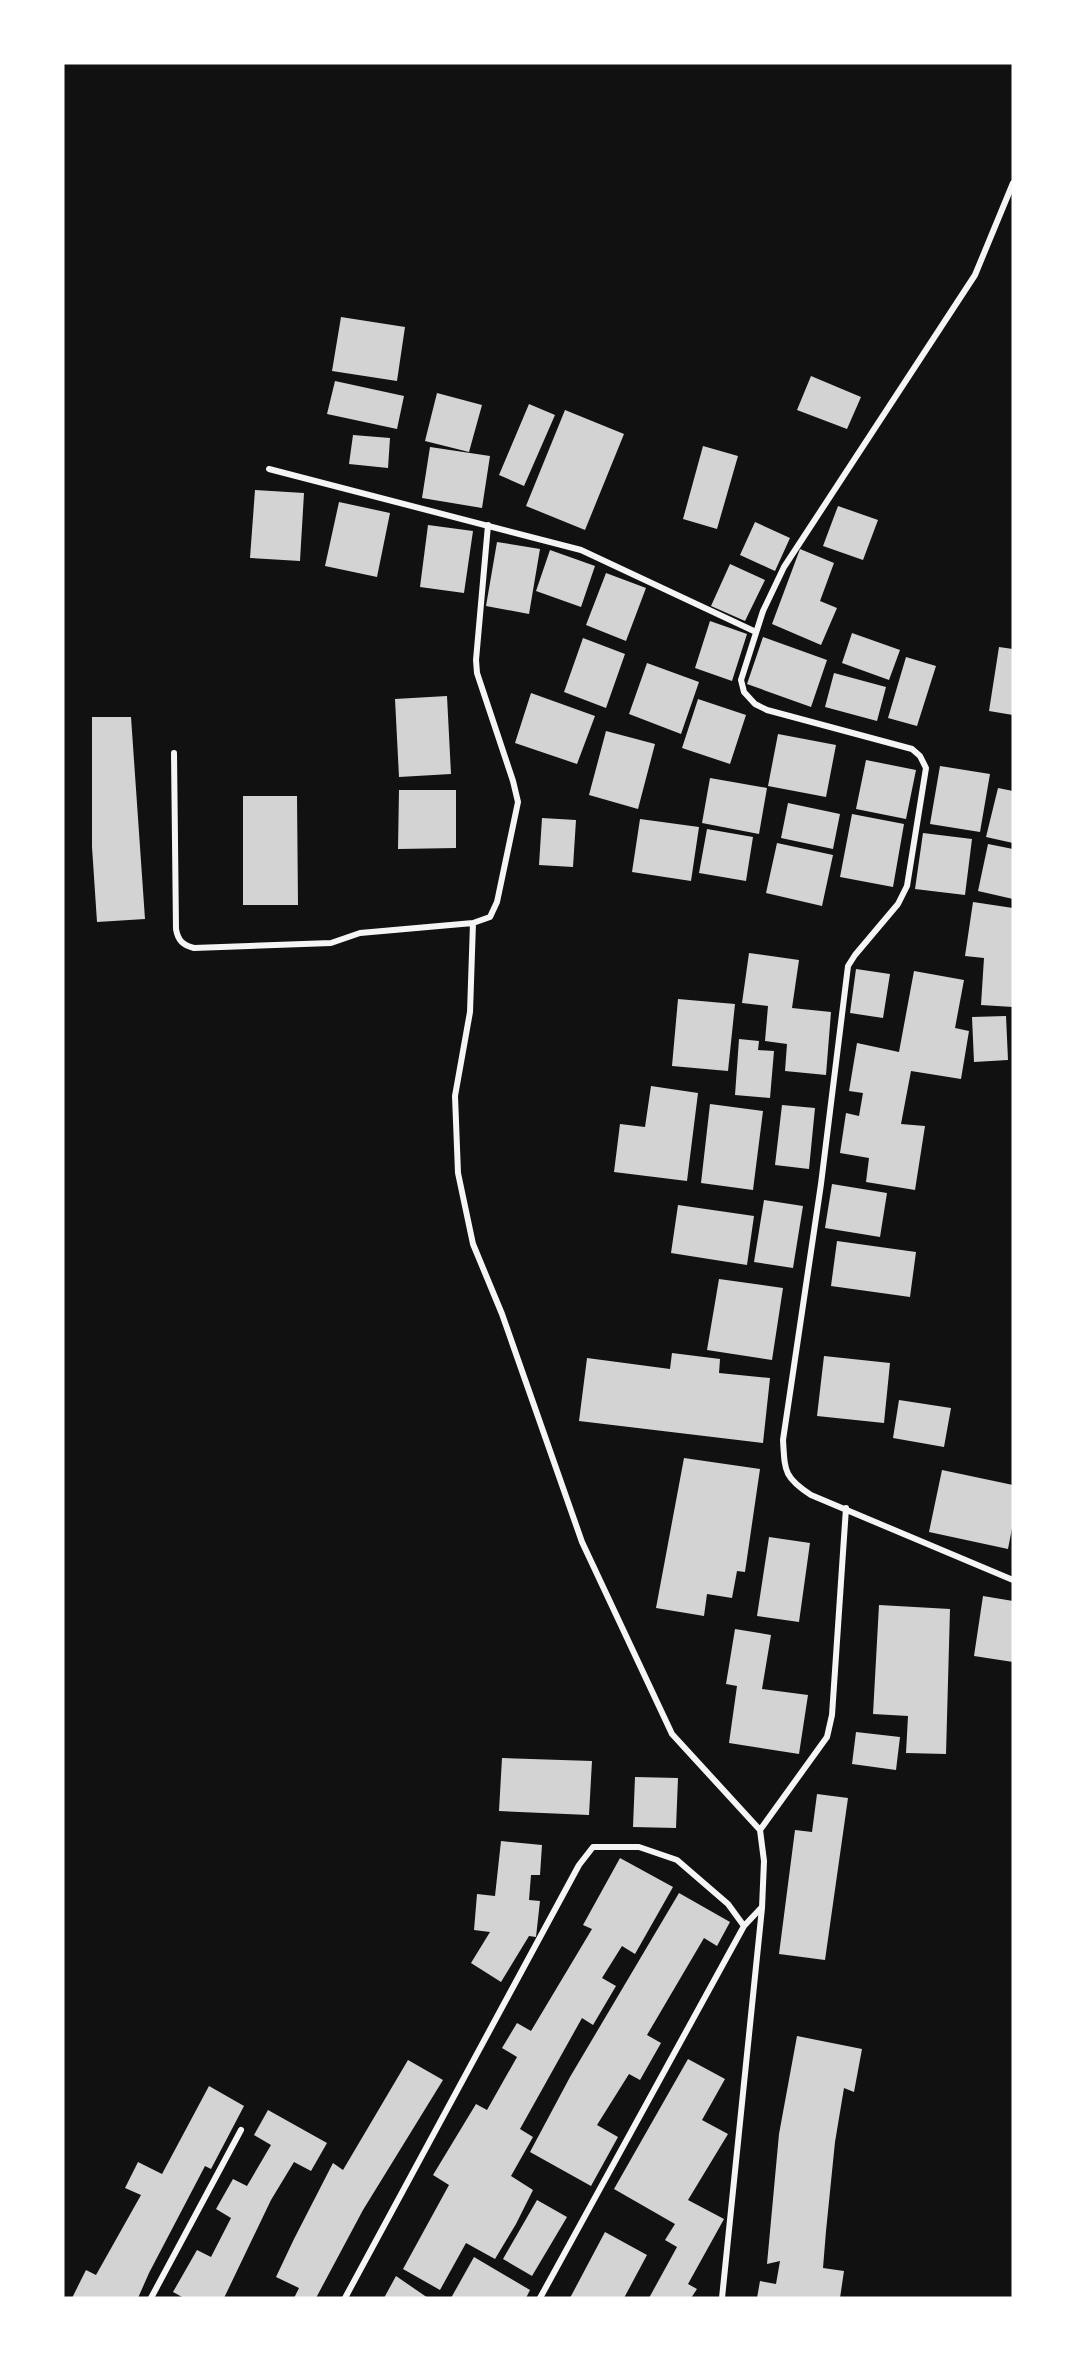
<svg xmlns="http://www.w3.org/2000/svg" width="1076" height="2361" font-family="Lora,serif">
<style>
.building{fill:#d3d3d3}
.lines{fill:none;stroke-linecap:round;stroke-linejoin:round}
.minor{stroke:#f5f5f5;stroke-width:6}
</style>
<rect width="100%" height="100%" fill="#111"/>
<path class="building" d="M341 317 405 327 397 381 332 371Z
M811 376 861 397 847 429 797 410Z
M335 381 404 396 397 429 327 414Z
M437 393 482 405 469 452 425 441Z
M529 404 555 415 524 486 499 475Z
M565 410 624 434 585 530 526 506Z
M353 435 390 438 388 468 349 464Z
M703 446 738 456 717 529 683 519Z
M430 447 490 456 482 508 422 498Z
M255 490 304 493 300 561 250 558Z
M339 502 390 513 377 577 325 566Z
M838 506 878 520 863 560 823 546Z
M755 522 790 538 775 571 740 555Z
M428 525 473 531 464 593 420 587Z
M497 542 540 549 529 614 486 606Z
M800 549 834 563 820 601 837 608 821 645 772 624Z
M550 550 595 566 581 607 536 591Z
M730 564 765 580 745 621 711 606Z
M606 573 646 588 626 641 586 625Z
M710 621 747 634 732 681 695 668Z
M852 633 900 650 889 680 842 663Z
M763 637 827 660 811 707 747 684Z
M583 638 625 654 606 708 564 692Z
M999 647 1013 649V715L989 711Z
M906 657 936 666 917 726 888 718Z
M647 663 699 682 681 734 629 714Z
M834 673 886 687 877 721 825 707Z
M531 693 595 716 577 764 515 743Z
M447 696 451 774 399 777 395 699Z
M698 699 746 715 730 764 682 748Z
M92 717H131L145 919 97 922 92 847Z
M606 731 655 744 638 809 589 795Z
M778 734 836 745 826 797 768 786Z
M866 760 916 770 906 819 856 809Z
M940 766 990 774 980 832 930 824Z
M710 778 767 788 759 834 702 823Z
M998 788 1013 791V843L986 837Z
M399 790H456V848L398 849Z
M243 796H297L298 905H243Z
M788 803 840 814 833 849 781 838Z
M852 814 904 824 893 887 840 877Z
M542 818 576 820 573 867 539 865Z
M640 819 699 827 691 881 632 872Z
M707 829 753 837 746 881 699 873Z
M923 833 972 839 965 895 915 889Z
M777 843 833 855 822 906 766 893Z
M988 844 1013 849V899L978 891Z
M973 902 1013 908V1007L981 1005 984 958 965 956Z
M749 953 799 960 792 1008 831 1012 826 1075 785 1071 787 1044 765 1041 768 1006 742 1003Z
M856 969 890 974 883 1018 850 1013Z
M914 971 964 980 955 1028 969 1031 961 1079 911 1071 901 1124 925 1126 915 1190 866 1182 869 1158 840 1153 846 1113 859 1116 863 1093 849 1091 857 1043 899 1052Z
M678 999 735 1004 728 1071 672 1066Z
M1006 1016 1008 1060 974 1062 972 1017Z
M739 1039 759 1041 758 1050 774 1051 770 1098 735 1095Z
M651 1086 698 1093 687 1181 614 1172 620 1124 645 1127Z
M710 1104 763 1111 753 1190 701 1183Z
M782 1105 815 1108 809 1169 775 1165Z
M832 1184 887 1193 880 1237 825 1228Z
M764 1200 803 1206 793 1268 754 1262Z
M678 1205 754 1216 747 1265 671 1253Z
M837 1241 916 1252 910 1297 831 1286Z
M719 1279 783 1288 772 1360 707 1350Z
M672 1353 720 1359 719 1373 770 1378 763 1443 579 1421 587 1358 670 1369Z
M824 1356 890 1363 884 1423 817 1416Z
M899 1400 951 1408 944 1447 893 1438Z
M684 1458 760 1469 745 1572 737 1571 732 1598 707 1594 704 1616 656 1608Z
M942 1470 1013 1485V1523L1008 1549 929 1532Z
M769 1537 810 1543 799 1622 757 1616Z
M983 1596 1013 1601V1662L974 1656Z
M879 1605 950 1609 946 1754 906 1753 908 1716 873 1714Z
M735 1629 771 1635 762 1689 808 1695 799 1754 729 1743 737 1686 726 1684Z
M856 1732 900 1737 896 1770 852 1764Z
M502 1758 592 1761 589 1815 499 1811Z
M635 1777 678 1778 676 1828 633 1827Z
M817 1794 848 1798 825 1960 779 1954 795 1830 812 1832Z
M501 1841 542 1845 540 1875H531L529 1900 540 1901 536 1937 529 1936 501 1982 471 1963 490 1932 474 1930 477 1894 495 1896Z
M620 1858 673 1887 635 1954 622 1946 602 1978 616 1986 593 2025 582 2018 520 2129 533 2137 511 2176 533 2190 516 2224 495 2259 466 2243 440 2290 403 2269 449 2185 433 2175 476 2104 487 2110 517 2057 502 2048 517 2023 531 2031 592 1929 583 1925Z
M679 1893 730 1922 717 1946 704 1938 647 2035 661 2043 640 2080 629 2074 597 2125 618 2137 591 2186 530 2152 570 2077Z
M797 2036 862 2049 854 2092 844 2088 835 2142 826 2231 823 2268 844 2271 840 2298H757L760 2281 776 2284 780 2261 767 2264 779 2134Z
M688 2059 725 2079 702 2120 728 2134 688 2200 724 2219 688 2284 697 2289 691 2298H649L677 2247 665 2240 675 2224 614 2189Z
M408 2060 443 2080 363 2210 316 2298H294L299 2288 276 2277 294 2239 333 2163 343 2170Z
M209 2086 244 2106 211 2169 205 2166 149 2273 138 2298H72L86 2270 96 2275 141 2195 125 2188 138 2162 162 2174Z
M268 2110 327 2143 311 2171 294 2162 271 2200 224 2298H184L173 2292 197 2250 211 2257 231 2218 216 2209 233 2179 247 2186 271 2145 254 2135Z
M537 2200 567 2217 532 2276 503 2259Z
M605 2232 647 2255 624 2298H570Z
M474 2257 530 2290 526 2298H451Z
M396 2276 428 2298H384Z"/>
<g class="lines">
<path class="minor" d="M1013 183 975 275 784 567 763 611 741 680 744 692 755 704 767 710 912 749 920 756 926 768 907 886 898 904 855 955 848 966 821 1184 783 1440C785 1470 783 1477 811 1495L1013 1580
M269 469 581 550 756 632
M174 753 176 929C178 941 183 945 194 948L331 943 360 933 473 923 490 917 497 902 518 802 513 781 477 673 476 660 488 525
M473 923 470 1012 455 1096 458 1173 473 1244 502 1314 582 1542 672 1734 760 1830
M151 2298 241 2130
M345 2298 579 1865 593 1847H639L677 1860 728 1904 744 1926
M540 2298 744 1926 761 1908
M722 2298 762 1908 764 1861 760 1830 827 1737 832 1715 846 1508"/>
</g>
<rect width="1076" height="2361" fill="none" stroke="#ffffff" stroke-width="129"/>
</svg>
